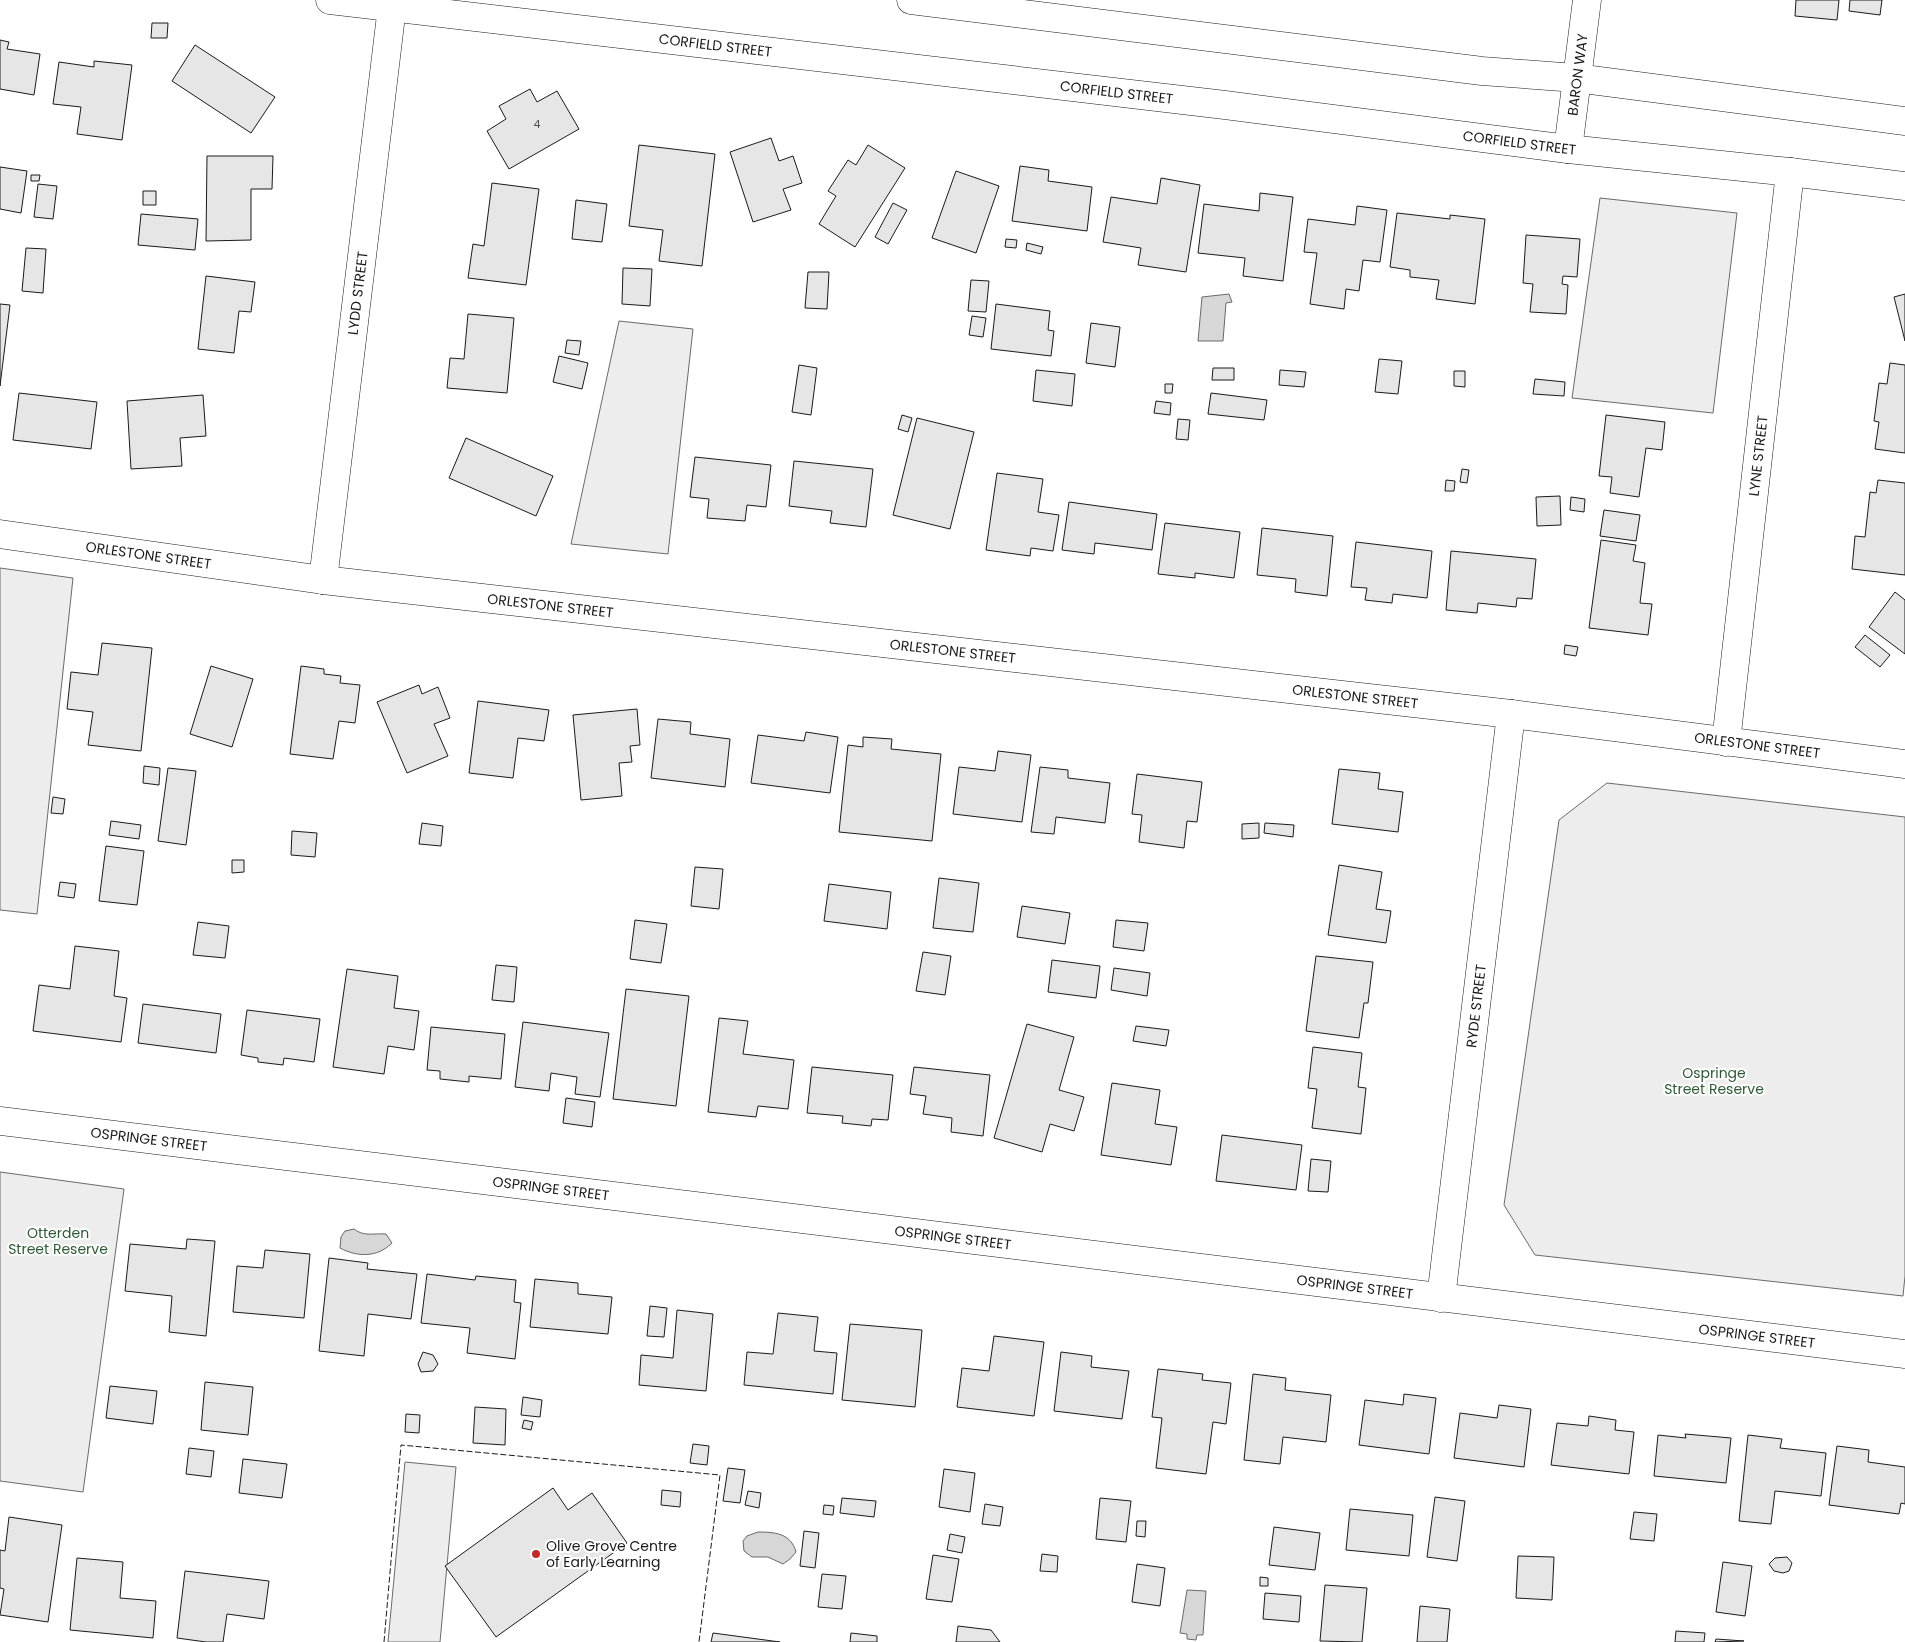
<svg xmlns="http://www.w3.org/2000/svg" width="1905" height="1642" font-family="Poppins,sans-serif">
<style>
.built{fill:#ededed;stroke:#6a6a6a}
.water{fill:#d7d7d7;stroke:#6a6a6a}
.building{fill:#e6e6e6;stroke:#1a1a1a}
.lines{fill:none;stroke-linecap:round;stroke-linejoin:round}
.street-casing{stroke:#1a1a1a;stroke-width:29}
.primary-casing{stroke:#1a1a1a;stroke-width:29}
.street{stroke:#fff;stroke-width:28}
.primary{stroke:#fff;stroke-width:28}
.fence{stroke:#1a1a1a;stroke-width:1;stroke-dasharray:6 2.5;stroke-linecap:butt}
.poi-dot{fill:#c62828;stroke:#fff;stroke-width:2}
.labels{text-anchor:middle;stroke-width:4;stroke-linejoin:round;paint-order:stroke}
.number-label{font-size:11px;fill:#4d4d4d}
.street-label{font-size:14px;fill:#1a1a1a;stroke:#fff}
.park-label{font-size:14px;fill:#2b5a34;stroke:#fff}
.poi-label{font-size:14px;fill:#1a1a1a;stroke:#fff;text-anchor:start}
</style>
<rect width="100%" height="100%" fill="#fff"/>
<path class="built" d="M1600 198 1737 213 1713 413 1572 398Z
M619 321 693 329 668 554 571 544Z
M0 568 73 578 37 914 0 910Z
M1607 783 1905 817V1276L1903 1296 1535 1255 1504 1205 1559 820Z
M0 1172 124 1189 83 1492 0 1481Z
M405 1462 456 1467 440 1642H388Z"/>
<path class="water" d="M1229 294 1232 302 1226 303 1223 341H1198L1202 297Z
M354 1229C364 1237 374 1233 386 1234L392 1243C377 1258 357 1257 340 1248L341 1237 345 1231Z
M758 1532C774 1532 791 1533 796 1552L790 1559 783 1564 768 1557H752L744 1551 743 1541 747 1536Z
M1187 1590 1206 1591 1203 1635H1197L1196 1640 1187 1639V1634L1180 1633Z"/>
<path class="building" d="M1796 0H1839L1837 20 1795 16Z
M1850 0H1882L1880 15 1849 11Z
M152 23H168L167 38H151Z
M0 40 9 42 7 49 40 54 34 95 0 89Z
M195 45 275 97 251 133 172 81Z
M94 61 132 65 122 140 77 134 81 107 53 104 59 62 94 67Z
M530 89 537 102 557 91 579 129 509 169 487 131 506 119 499 106Z
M771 138 779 161 793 156 802 183 783 189 791 210 753 222 730 152Z
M639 145 715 154 702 266 659 261 663 230 629 226Z
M868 145 905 168 855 247 819 224 836 196 828 191 848 160 856 165Z
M207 156H273L272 189H251V240L206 241Z
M1020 166 1049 170 1048 181 1092 187 1087 231 1012 221Z
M0 167 27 171 21 213 0 209Z
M956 171 999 186 976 253 932 238Z
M31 175H40L39 181H31Z
M1161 178 1200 185 1186 272 1138 265 1141 248 1103 242 1111 197 1157 204Z
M492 183 539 189 526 285 468 278 473 244 484 246Z
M38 184 57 186 53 219 34 217Z
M143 191H156V205H143Z
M1260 193 1293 197 1283 281 1243 276 1245 258 1198 253 1204 204 1259 211Z
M576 200 607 204 602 242 572 239Z
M893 203 907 210 888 244 875 237Z
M1357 206 1387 210 1380 262 1363 260 1359 291 1346 289 1344 309 1310 304 1317 253 1304 252 1308 219 1355 225Z
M1397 213 1450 219V215L1485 219 1475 304 1436 299 1439 280 1410 277V270L1390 267Z
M141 214 198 219 195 250 138 245Z
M1526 235 1580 239 1577 277 1563 276 1562 284 1568 285 1566 314 1530 312 1533 284 1523 283Z
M1006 239 1017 240 1016 248 1005 247Z
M1027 243 1043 247 1041 254 1026 250Z
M26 248 46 249 43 293 22 291Z
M623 268 652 269 650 306 622 304Z
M808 272H829L827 309 805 308Z
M206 276 255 282 251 312 239 311 234 353 198 349Z
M971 280 989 281 986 312 968 311Z
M1905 294V341L1894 297Z
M0 304 10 305 0 386Z
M996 304 1050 311 1048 330 1054 331 1051 356 991 349Z
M468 314 514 318 507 393 447 388 450 358 464 359Z
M972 316 986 318 983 337 969 335Z
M1091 323 1120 327 1115 367 1086 363Z
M567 340 581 341 579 355 565 353Z
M559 356 588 363 582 389 553 382Z
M1379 359 1402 361 1398 394 1375 392Z
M1890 363 1905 365V453L1875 449 1879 422 1874 421 1879 383 1887 384Z
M799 365 817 368 811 415 792 412Z
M1213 368H1234V380H1212Z
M1036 370 1075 374 1072 406 1033 401Z
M1280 370 1306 372 1304 387 1279 385Z
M1454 371H1465V387L1454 386Z
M1535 379 1565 382 1564 396 1533 394Z
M1165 384H1173L1172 393H1165Z
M19 393 97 402 91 449 13 440Z
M1211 393 1267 400 1264 420 1208 414Z
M203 395 206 436 180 438 182 466 131 469 127 401Z
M1156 401 1171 403 1170 415 1154 413Z
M902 415 912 418 908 432 898 429Z
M1606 415 1665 422 1662 450 1646 448 1639 497 1610 493 1612 477 1599 476Z
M917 418 974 432 950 529 893 515Z
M1178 419 1190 420 1188 440 1176 439Z
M466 438 553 476 536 516 449 478Z
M695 457 771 465 766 507 747 505 745 521 707 518 709 499 690 497Z
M794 461 873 469 866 527 830 523 832 511 789 506Z
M1462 469 1469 470 1467 483 1460 482Z
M997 473 1043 479 1038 512 1059 515 1053 551 1031 548 1030 556 986 550Z
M1446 480 1455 481 1454 491H1445Z
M1878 480 1905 483V575L1852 569 1855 536 1865 537 1870 492 1876 493Z
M1560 496 1561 525 1537 526 1536 497Z
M1571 497 1585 499 1584 512 1570 510Z
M1069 502 1157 514 1152 550 1095 543 1094 554 1062 550Z
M1604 510 1640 515 1636 541 1600 536Z
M1165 523 1240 532 1234 578 1195 573V578L1158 574Z
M1262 528 1333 536 1327 596 1295 592 1296 579 1257 575Z
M1601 540 1636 545 1633 561 1645 563 1640 603 1652 604 1648 635 1589 628Z
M1356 542 1432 551 1427 598 1393 594 1392 603 1365 600 1367 588 1351 587Z
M1451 551 1536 559 1532 599 1517 598 1516 607 1478 603 1477 613 1446 610Z
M1895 592 1905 600V654L1869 627Z
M1865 635 1890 655 1880 667 1855 647Z
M102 643 152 648 141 751 88 745 93 712 67 709 71 672 98 675Z
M1565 645 1578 647 1576 656 1564 654Z
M211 666 253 679 232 747 190 734Z
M301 666 324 669V674L341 676 340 683 360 685 355 723 339 721 333 759 290 754Z
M419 685 422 694 438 687 450 718 434 724 448 756 407 773 377 702Z
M478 701 549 710 544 741 518 738 513 778 469 773Z
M637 709 640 745 630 746 632 762 619 763 622 796 581 800 573 715Z
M658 719 691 722 690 734 730 739 725 787 651 778Z
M806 732 838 737 830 793 751 783 758 735 804 741Z
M863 737 892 739 891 749 941 754 932 841 839 832 848 745 863 747Z
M998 751 1031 755 1022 822 953 814 959 767 995 771Z
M144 766 160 768 159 785 143 783Z
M1040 767 1068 770V778L1110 783 1105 823 1056 817 1054 834 1031 832Z
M168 768 196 771 186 845 158 841Z
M1339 769 1380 773 1378 789 1403 792 1398 832 1332 824Z
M1137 774 1202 782 1197 822 1187 821 1184 848 1139 842 1142 815 1132 814Z
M53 797 65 799 63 814 51 813Z
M111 821 141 825 139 839 109 835Z
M422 823 443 826 441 846 419 844Z
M1259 823V838L1242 839V824Z
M1265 823 1294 825 1293 837 1264 833Z
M292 831 317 833 315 857 291 855Z
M106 846 144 851 137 905 99 901Z
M232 860H244V872L232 873Z
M1339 865 1382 872 1376 909 1391 911 1386 943 1328 935Z
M695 867 723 869 719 909 691 906Z
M939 878 979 883 973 932 933 928Z
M60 882 76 884 74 898 58 896Z
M829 884 891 892 887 929 824 921Z
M1022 906 1070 913 1065 944 1017 937Z
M635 920 667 924 661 963 630 959Z
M1116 920 1148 923 1144 951 1113 947Z
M198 922 229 926 225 958 193 955Z
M75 946 119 951 114 996 127 998 121 1042 33 1031 39 985 70 989Z
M923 952 951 956 945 995 916 991Z
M1316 956 1373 962 1368 1003H1364L1359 1038 1306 1031Z
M1052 960 1100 966 1096 998 1048 992Z
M496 965 517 967 514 1002 492 1000Z
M1114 968 1150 973 1147 996 1111 990Z
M347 969 398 976 394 1008 419 1011 414 1050 388 1046 384 1074 333 1067Z
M626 989 689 996 676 1106 613 1099Z
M143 1004 221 1014 216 1053 138 1043Z
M247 1010 320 1019 314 1062 284 1058 283 1065 258 1062V1058L241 1055Z
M719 1018 748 1021 743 1054 794 1060 788 1109 758 1106 756 1117 708 1112Z
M523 1022 609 1033 600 1097 575 1094 577 1077 551 1073 549 1091 515 1087Z
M1027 1024 1074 1037 1059 1090 1084 1097 1074 1131 1050 1124 1042 1152 994 1138Z
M1136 1026 1169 1030 1166 1046 1133 1041Z
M431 1027 505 1034 501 1079 469 1076V1082L440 1079V1071L427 1070Z
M1313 1047 1362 1053 1358 1087 1366 1088 1361 1134 1312 1128 1317 1089 1308 1088Z
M812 1067 893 1075 888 1120 872 1119 871 1126 842 1123 843 1116 807 1113Z
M914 1067 990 1075 983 1136 951 1132 952 1118 923 1114 926 1096 910 1094Z
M1112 1083 1160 1090 1155 1124 1177 1127 1171 1165 1101 1155Z
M566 1098 595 1102 592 1127 563 1123Z
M1222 1135 1302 1145 1296 1190 1216 1181Z
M1311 1159 1331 1161 1328 1192 1308 1191Z
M187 1239 215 1241 206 1336 169 1332 172 1296 125 1291 130 1244 186 1249Z
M265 1250 310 1254 304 1318 233 1312 237 1266 263 1268Z
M329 1258 368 1263 367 1269 417 1274 411 1319 368 1314 364 1356 319 1351Z
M427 1274 475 1280 476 1276 516 1280 514 1302 521 1303 515 1359 467 1353 470 1328 421 1323Z
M535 1279 578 1283V1294L612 1297 608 1334 530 1327Z
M650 1306 667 1308 664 1337 647 1336Z
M677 1310 713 1314 706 1391 639 1385 641 1355 673 1358Z
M778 1313 818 1317 814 1351 837 1353 833 1394 744 1385 747 1352 773 1354Z
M850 1324 922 1330 915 1407 842 1400Z
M994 1336 1044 1342 1034 1416 957 1407 962 1368 989 1371Z
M423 1352 433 1355 438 1364 433 1371 421 1372 418 1364Z
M1061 1352 1092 1356 1091 1367 1129 1371 1122 1419 1054 1411Z
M1158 1369 1203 1374 1202 1380 1231 1383 1226 1424 1213 1422 1206 1474 1156 1468 1162 1418 1152 1417Z
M1253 1374 1286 1378 1285 1390 1331 1395 1326 1442 1283 1437 1280 1464 1244 1460Z
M205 1382 253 1387 248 1435 201 1430Z
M110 1386 157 1391 153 1424 106 1418Z
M1404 1394 1436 1398 1429 1454 1359 1445 1365 1400 1403 1405Z
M523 1397 542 1400 540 1417 521 1415Z
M1499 1405 1531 1409 1524 1467 1454 1458 1460 1413 1497 1418Z
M475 1407 506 1409 505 1445 473 1443Z
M406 1414 420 1415 419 1433 405 1432Z
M1589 1416 1616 1420 1615 1430 1634 1432 1629 1474 1551 1465 1557 1423 1588 1426Z
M524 1420 533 1422 531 1430 522 1428Z
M1685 1434 1731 1438 1726 1483 1654 1476 1658 1435 1686 1438Z
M1748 1435 1782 1439 1780 1448 1826 1453 1821 1496 1775 1491 1771 1524 1739 1521Z
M693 1444 709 1446 707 1465 690 1463Z
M1837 1446 1869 1450 1868 1462 1905 1467V1504L1901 1503 1899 1514 1829 1505Z
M189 1448 214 1451 211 1477 186 1474Z
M243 1459 287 1464 282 1498 239 1493Z
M728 1468 745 1470 740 1503 723 1501Z
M944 1469 975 1473 970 1512 939 1507Z
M553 1488 568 1510 592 1493 627 1543 496 1637 445 1566Z
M662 1490 681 1492 680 1507 661 1505Z
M748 1491 761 1493 759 1508 745 1505Z
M1435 1497 1465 1501 1457 1561 1427 1557Z
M842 1498 876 1501 874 1517 840 1513Z
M1100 1498 1131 1501 1126 1542 1096 1539Z
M985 1504 1003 1507 1000 1526 982 1524Z
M824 1505 834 1506 833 1515 823 1514Z
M1350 1509 1413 1515 1409 1556 1346 1550Z
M1634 1512 1657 1514 1654 1541 1630 1539Z
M9 1517 62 1525 48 1622 0 1615 4 1589 0 1588V1550L5 1551Z
M1137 1521H1146L1145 1537 1136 1536Z
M1274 1527 1320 1533 1315 1570 1269 1565Z
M804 1531 819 1533 815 1568 800 1566Z
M950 1534 965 1537 962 1553 947 1550Z
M1042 1554 1058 1556 1057 1572 1040 1571Z
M933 1555 959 1559 952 1602 926 1599Z
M1518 1556 1554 1557 1552 1600 1516 1598Z
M1787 1557 1792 1563 1789 1571 1783 1573 1774 1571 1769 1564 1775 1558Z
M77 1558 123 1562 120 1598 156 1601 153 1638 70 1630Z
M1723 1562 1752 1566 1745 1616 1716 1612Z
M1137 1564 1165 1568 1160 1606 1132 1602Z
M185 1571 269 1581 264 1619 227 1614 223 1642H206L177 1638Z
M822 1574 846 1576 842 1609 818 1607Z
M1260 1577 1268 1578V1586H1260Z
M1325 1585 1367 1588 1362 1642 1320 1641Z
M1265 1593 1301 1596 1299 1622 1263 1619Z
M1420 1606 1450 1609 1447 1642H1417Z
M958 1626 991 1630 1000 1642H956Z
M1676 1631 1705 1633 1704 1642H1675Z
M713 1633 780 1642H711Z
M851 1633 877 1636V1642H850Z
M1716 1639 1744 1641 1715 1642Z"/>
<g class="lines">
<defs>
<g id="street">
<path id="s1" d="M1568 149 1587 0"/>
<path id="s2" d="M0 534 323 580 1511 714 1905 764"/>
<path id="s3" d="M323 580 392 7"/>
<path id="s4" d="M1726 742 1790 172"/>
<path id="s5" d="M0 1121 1905 1354"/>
<path id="s6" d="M1441 1298 1511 714"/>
</g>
<g id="primary">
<path id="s7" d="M330 0 1225 105 1568 149 1790 172 1905 186"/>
<path d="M911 0 1482 71 1576 78 1905 121"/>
</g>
</defs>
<use href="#street" class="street-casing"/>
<use href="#primary" class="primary-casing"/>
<use href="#street" class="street"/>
<use href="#primary" class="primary"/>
<path class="fence" d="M384 1642 401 1445 720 1475 699 1642"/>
</g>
<circle class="poi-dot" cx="536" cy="1554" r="5"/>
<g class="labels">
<g class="number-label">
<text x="537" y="128">4</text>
</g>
<g class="street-label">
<text dy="5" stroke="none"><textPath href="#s7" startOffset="388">CORFIELD STREET</textPath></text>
<text dy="5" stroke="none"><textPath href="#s1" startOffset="75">BARON WAY</textPath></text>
<text dy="5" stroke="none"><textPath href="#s7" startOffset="792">CORFIELD STREET</textPath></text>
<text dy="5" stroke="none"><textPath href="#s7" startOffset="1198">CORFIELD STREET</textPath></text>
<text dy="5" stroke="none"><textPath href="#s3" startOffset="289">LYDD STREET</textPath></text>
<text dy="5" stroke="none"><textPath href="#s4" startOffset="288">LYNE STREET</textPath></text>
<text dy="5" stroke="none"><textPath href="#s2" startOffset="150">ORLESTONE STREET</textPath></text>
<text dy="5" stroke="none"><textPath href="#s2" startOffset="555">ORLESTONE STREET</textPath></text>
<text dy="5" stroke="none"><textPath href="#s2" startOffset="960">ORLESTONE STREET</textPath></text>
<text dy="5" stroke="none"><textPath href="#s2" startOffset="1365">ORLESTONE STREET</textPath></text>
<text dy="5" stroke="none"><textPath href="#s2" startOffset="1770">ORLESTONE STREET</textPath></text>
<text dy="5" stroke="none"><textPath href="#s6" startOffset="294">RYDE STREET</textPath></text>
<text dy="5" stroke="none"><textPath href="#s5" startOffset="150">OSPRINGE STREET</textPath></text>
<text dy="5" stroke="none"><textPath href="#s5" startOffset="555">OSPRINGE STREET</textPath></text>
<text dy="5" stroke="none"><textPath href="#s5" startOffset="960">OSPRINGE STREET</textPath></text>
<text dy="5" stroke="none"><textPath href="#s5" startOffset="1365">OSPRINGE STREET</textPath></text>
<text dy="5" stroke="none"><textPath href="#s5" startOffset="1770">OSPRINGE STREET</textPath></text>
</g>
<g class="park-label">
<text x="1714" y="1078">Ospringe<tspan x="1714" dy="16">Street Reserve</tspan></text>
<text x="58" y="1238">Otterden<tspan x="58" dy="16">Street Reserve</tspan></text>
</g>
<g class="poi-label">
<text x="546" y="1551">Olive Grove Centre<tspan x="546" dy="16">of Early Learning</tspan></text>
</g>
</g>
</svg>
